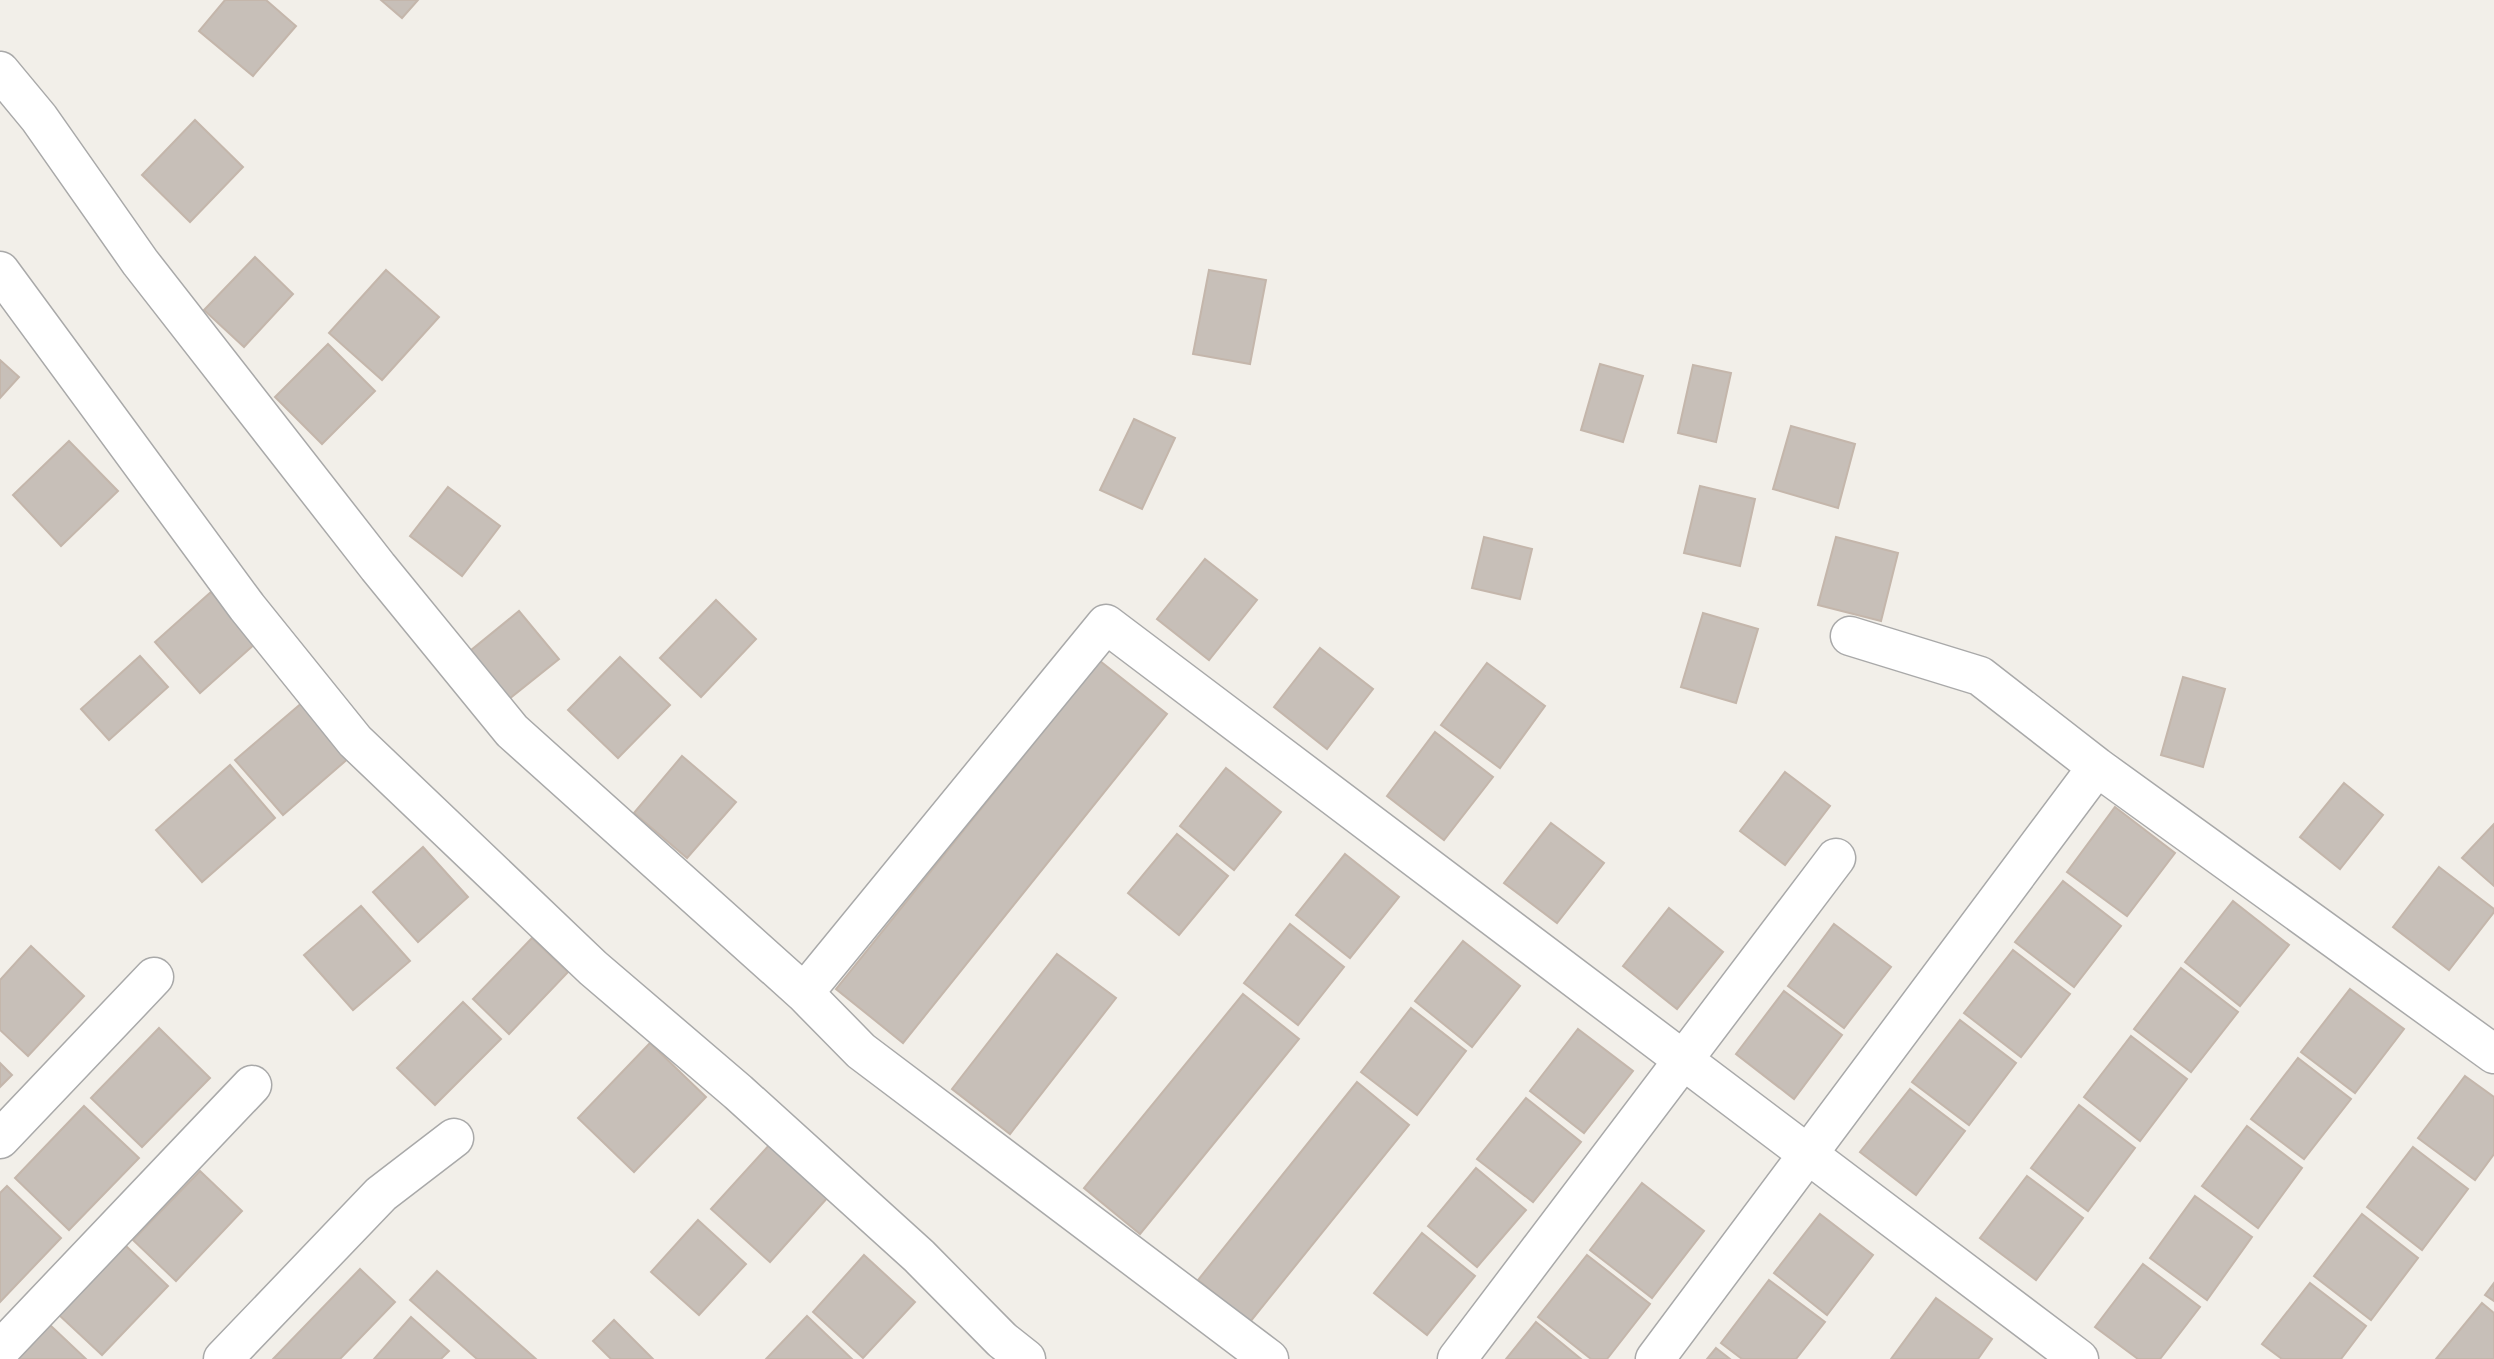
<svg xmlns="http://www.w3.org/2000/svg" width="2494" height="1359" font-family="Barlow,sans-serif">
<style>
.building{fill:#c7bfb8;stroke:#c4b6ab;stroke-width:2}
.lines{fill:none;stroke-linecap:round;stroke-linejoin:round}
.minor-casing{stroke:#a9a9a9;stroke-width:41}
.minor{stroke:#fff;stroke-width:38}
</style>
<rect width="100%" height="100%" fill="#f2efe9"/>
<path class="building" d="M225 0H266L296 26 253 76 199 31Z
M381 0H418L402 18Z
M195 120 243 167 190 222 142 175Z
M255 257 293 294 244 347 204 310Z
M386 270 439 317 382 380 329 333Z
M1209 270 1266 280 1250 364 1193 354Z
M328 344 375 391 322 444 275 397Z
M0 360 19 377 0 398Z
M1600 364 1643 376 1623 442 1581 430Z
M1693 365 1731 373 1716 442 1678 433Z
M1134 419 1175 438 1142 509 1100 490Z
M1791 426 1855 444 1838 508 1773 489Z
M69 441 118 491 61 546 13 495Z
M1700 486 1755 499 1740 566 1684 553Z
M448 487 500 526 462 576 410 536Z
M1484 537 1532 549 1520 599 1472 588Z
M1836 537 1898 553 1881 621 1818 605Z
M1205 559 1257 600 1209 660 1157 619Z
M211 592 256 643 200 693 155 642Z
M716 600 756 639 701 697 660 658Z
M519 611 559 659 509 699 470 651Z
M1703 613 1758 629 1736 703 1681 687Z
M1320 648 1373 689 1327 749 1274 707Z
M140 656 168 687 109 740 81 709Z
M620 657 670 705 618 758 568 710Z
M1100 661 1167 714 903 1043 836 989Z
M1487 663 1545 706 1500 768 1441 725Z
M2183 677 2225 689 2203 767 2161 755Z
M303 702 350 757 283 815 235 760Z
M1435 732 1493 777 1444 840 1387 796Z
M682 756 736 802 687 858 634 813Z
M230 765 275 818 202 882 156 830Z
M1226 768 1281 812 1234 870 1180 826Z
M1785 772 1830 806 1785 865 1740 831Z
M2344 783 2383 815 2340 869 2300 837Z
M2115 807 2175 853 2127 916 2067 872Z
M1551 823 1604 863 1557 923 1504 883Z
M2494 824V886L2462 858Z
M1177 834 1228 876 1179 935 1128 893Z
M423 847 468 897 418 942 373 892Z
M1345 854 1399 897 1350 958 1296 915Z
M2439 867 2494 909V912L2449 970 2393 927Z
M2063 881 2121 926 2074 987 2015 942Z
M2233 901 2289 945 2240 1006 2185 962Z
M361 906 410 961 353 1010 304 955Z
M1669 908 1723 952 1677 1009 1623 966Z
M1290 924 1344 967 1298 1025 1244 983Z
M1834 924 1891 967 1844 1028 1788 986Z
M532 938 568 972 509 1034 473 999Z
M1463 941 1520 986 1472 1047 1415 1001Z
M31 946 84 996 28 1056 0 1030V980Z
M2013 950 2070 994 2021 1057 1964 1013Z
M1057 954 1116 998 1010 1134 952 1089Z
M2181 968 2238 1012 2191 1072 2134 1029Z
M2350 989 2404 1029 2355 1093 2301 1052Z
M1784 991 1842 1035 1794 1099 1736 1054Z
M1243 994 1299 1039 1140 1234 1084 1188Z
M463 1002 501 1039 435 1105 397 1068Z
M1411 1008 1466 1051 1417 1115 1361 1072Z
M1960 1020 2016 1063 1969 1125 1912 1082Z
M159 1028 210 1078 142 1147 91 1098Z
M1578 1029 1633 1071 1584 1133 1530 1091Z
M2131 1036 2187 1079 2140 1141 2084 1097Z
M650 1043 706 1097 634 1172 578 1118Z
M2298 1058 2351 1099 2304 1159 2251 1119Z
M0 1063 12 1075 0 1087Z
M2465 1076 2494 1097V1154L2475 1180 2418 1138Z
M1357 1082 1409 1125 1250 1322 1198 1280Z
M1910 1089 1965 1131 1916 1195 1860 1152Z
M1526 1098 1581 1142 1533 1202 1477 1159Z
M2079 1105 2135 1148 2088 1211 2031 1168Z
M84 1106 139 1158 69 1230 15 1178Z
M2247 1126 2302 1168 2258 1228 2202 1186Z
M771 1143 829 1196 770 1262 711 1209Z
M2413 1147 2468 1189 2422 1250 2367 1207Z
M1476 1168 1526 1210 1477 1267 1428 1226Z
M200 1171 242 1211 176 1281 133 1240Z
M2027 1176 2083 1218 2036 1280 1980 1238Z
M1642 1183 1704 1231 1652 1298 1590 1250Z
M7 1186 61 1238 0 1302V1193Z
M2195 1196 2252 1237 2207 1300 2150 1258Z
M1820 1214 1873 1255 1827 1315 1774 1273Z
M2362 1214 2418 1258 2371 1320 2314 1276Z
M698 1220 746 1264 699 1315 651 1272Z
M1422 1233 1475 1276 1427 1335 1374 1293Z
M126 1246 168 1286 102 1355 59 1315Z
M864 1255 915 1302 863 1358 813 1312Z
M1587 1255 1650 1304 1607 1359H1591L1538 1317Z
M2143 1264 2200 1307 2160 1359H2138L2095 1327Z
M360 1269 395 1302 340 1359H273Z
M437 1271 536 1359H477L410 1300Z
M1769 1280 1825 1322 1796 1359H1742L1721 1343Z
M2310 1283 2366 1326 2341 1359H2282L2262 1344Z
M2494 1283V1301L2485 1295Z
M1936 1298 1992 1339 1978 1359H1891Z
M2482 1303 2494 1313V1359H2436Z
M807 1316 852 1359H766Z
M411 1317 449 1351 441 1359H374Z
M614 1320 653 1359H611L593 1341Z
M1536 1322 1581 1359H1506Z
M50 1325 86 1359H17Z
M1716 1348 1730 1359H1707Z"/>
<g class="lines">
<defs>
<path id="minor" d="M0 71 39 118 140 262 378 567 512 731 804 993 861 1051 1269 1359
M0 271 247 607 355 741 593 968 738 1092 919 1256 1002 1340 1026 1359
M1850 636 1980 676 2097 767 2494 1054
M804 993 1106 624 2079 1359
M0 1139 154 977
M0 1350 252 1085
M223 1359 381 1194 454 1138
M1457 1359 1836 858
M1655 1359 2097 767"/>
</defs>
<use href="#minor" class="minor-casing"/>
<use href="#minor" class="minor"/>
</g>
</svg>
